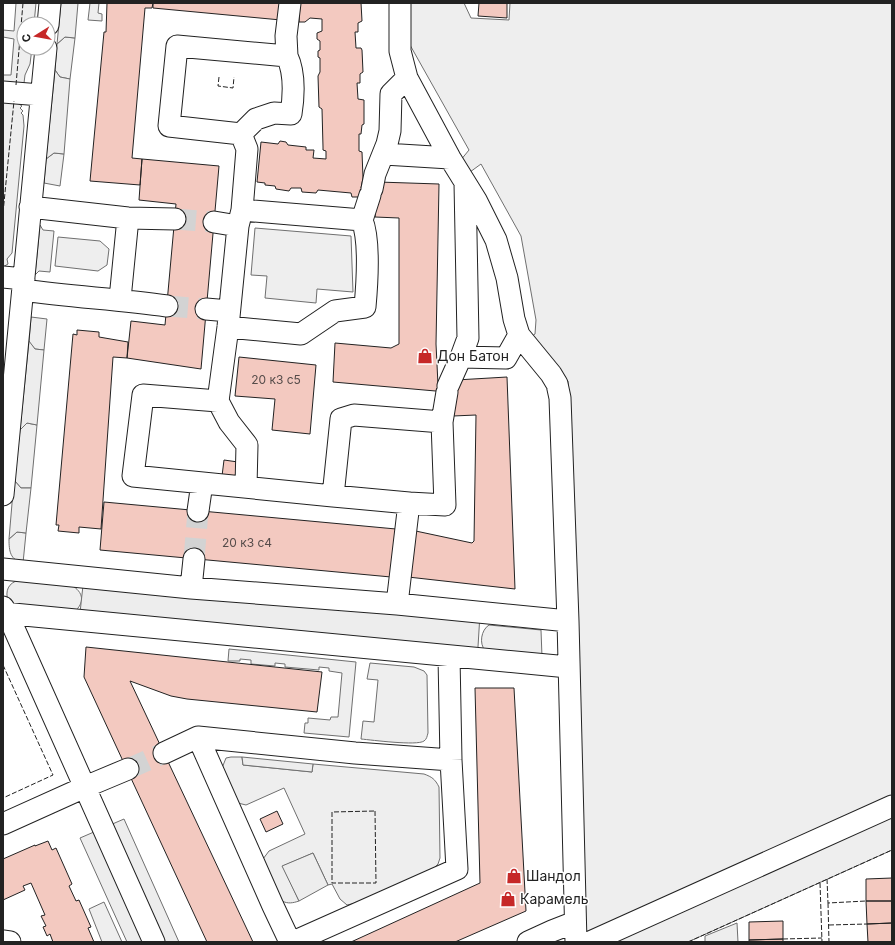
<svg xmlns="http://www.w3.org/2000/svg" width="895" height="945" font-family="Inter,sans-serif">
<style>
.green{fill:#eee;stroke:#6f6f6f}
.parking{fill:#ededed;stroke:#6f6f6f}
.building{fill:#f3c9c0;stroke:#222}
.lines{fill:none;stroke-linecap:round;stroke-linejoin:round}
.minor-tunnel{stroke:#d3d3d3;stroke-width:21;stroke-dasharray:21 10;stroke-linecap:butt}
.minor-casing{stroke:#222;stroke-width:23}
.minor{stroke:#fff;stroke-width:21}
.fence{stroke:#222;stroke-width:1;stroke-dasharray:5 2;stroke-linecap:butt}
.labels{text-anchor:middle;stroke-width:3;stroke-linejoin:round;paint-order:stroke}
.number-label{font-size:12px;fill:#564c4a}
.poi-label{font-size:14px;fill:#222;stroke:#fff;text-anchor:start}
</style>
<rect width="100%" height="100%" fill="#fff"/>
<path class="green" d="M16 3H36L34 24H24V48H32L30 64 25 75 24 83 20 85 3 84V75H11L14 39 3 37V30L14 31Z
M90 3H99L98 13 102 14V21L88 20Z
M406 3H464L471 18 509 20 510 3H892V850L688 942H584L568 381 528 339 535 334 536 320 521 236 481 164 470 172 460 161 469 150 410 45Z
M65 37 75 38 70 79 60 77 55 70 57 44Z
M3 101 16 102 22 106 20 108 23 111 21 113 23 115 24 126 12 253 7 259 8 264 3 267Z
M54 153 64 154 60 186 44 183 46 159Z
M255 228 351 236 353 292 317 289 316 303 265 298 267 276 251 275Z
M58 237 100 241 109 249 107 265 98 271 55 266Z
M31 317 47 319 44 350 35 349 29 342Z
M27 423 37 425 31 488H21L14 480 20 430Z
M17 532 26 533 23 563C10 560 9 551 9 539Z
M19 580 71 585C84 592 85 603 74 612L17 608 8 601C5 591 8 583 19 580Z
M489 625 541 630 542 657 485 650C479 644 481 630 489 625Z
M229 649 356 662 349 737 304 733 305 723H308V718L330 720 331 717H338L342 673 329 671V668L319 667V670L285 667V664L275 663V666L251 664V660L240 659V661H228Z
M370 663 414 667 424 671 427 675 428 733C427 736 427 739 424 741 417 746 372 740 361 739L363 721 374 722 378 680 367 679Z
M231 757H242L243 765 312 772 313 764 424 774C432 777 435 779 439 787L440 858 438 864 434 868 356 903 347 905 340 899 332 884 328 885 313 853 283 866 299 901C293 903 288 904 282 901L263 859 269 851 305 834 284 788 246 805 238 803 222 768 226 758Z
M104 902 122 942H102L89 909Z"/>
<path class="parking" d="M61 3H78L75 38 65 37 57 44Z
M55 70 60 77 70 79 64 154 54 153 46 159Z
M40 225 43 230 54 231 50 272 39 271 35 275Z
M29 341 35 349 44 350 37 425 27 423 20 430Z
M14 480 21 488H31L26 533 17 532 9 539Z
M84 576 480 614 477 663 79 622Z
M242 757 313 764 312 772 243 765Z
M124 819 179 942H127L80 838Z
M313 853 328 885 299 901 282 866Z
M737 923 738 942H705V936Z"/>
<path class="building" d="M107 3H153L152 8H145L132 158 142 159 140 185 90 181 104 32H106Z
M153 3H283L281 20 153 8Z
M300 3H361L362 21 358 23V32H355L356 48H361L362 50 363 72 360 74V83H357L358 99 364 100V124L362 125 361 134H359V151L362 152 363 178 361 188 377 189 361 197H352L351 193 318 190 316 193 302 192 301 188H291L289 191 276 189 275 186 265 185V183L257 182 261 142 278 144 280 141 286 142 288 145 306 147V150H314L313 158 326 159V151L323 150V147L322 109 319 107 318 76 320 72V58L318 57V51L320 50V41L317 39V33L322 31V19L310 18 305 22H299Z
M479 3H507V18L478 16Z
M142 159 219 166 201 369 127 358 131 321 165 325 176 204 139 200Z
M378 182 439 184 436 344 438 385 447 392 333 382 335 343 391 348 399 344V218L375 217Z
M77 330 99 332V337L128 342 127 358 113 357 101 529 79 527V533L58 531 59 525H56L73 334 77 335Z
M239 357 316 365 310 434 272 430 275 399 235 396Z
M507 377 515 589 408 577 411 530 472 543 474 541 476 415 453 416 456 380Z
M224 460 238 462 236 477 222 476Z
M104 502 396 529 391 577 100 550Z
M86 647 322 672 317 712 187 699 171 696 130 681 253 942H207L84 677Z
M475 688H514L526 911 455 942H351L480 883Z
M277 811 283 824 266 832 260 819Z
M48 841 52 850 56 848 72 884 69 886 76 901 79 900 91 927 88 928 94 942H53L50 934 47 936 43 927 46 926 41 916 45 915 31 883 23 886 25 890 3 900V859L35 845V846Z
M892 878V901H866V879Z
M866 901H892V923L867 924Z
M783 921V939L749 940V922Z
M892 923V942H868L867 924Z
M783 939V942H749V940Z"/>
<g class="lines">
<path class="minor-tunnel" d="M175 219 214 222
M167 306 206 309
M194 559 198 511
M128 769 164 753"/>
<defs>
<path id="minor" d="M400 3V51L407 78 450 158 476 200 496 240 507 278 514 319 519 335 551 374 557 384 560 398 568 621 576 942
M48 25 50 3
M287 56 286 36 290 3
M3 92 41 95
M241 134 256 119 274 113 291 114C294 95 295 73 287 56L177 46 169 126 241 134 247 149 242 210 238 226 228 327 218 401 143 395 133 476 333 496 341 419 354 415 442 422 445 505 409 503 333 496
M384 154 450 158
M465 183 468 338 461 357 506 358 519 335
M372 189 375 174 387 144 390 131 391 94 407 78
M30 207 128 218 175 219
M242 210 362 220
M214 222 238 226
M3 277 24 279
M23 290C71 297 119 299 167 306
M120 299 128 218
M206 309 229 311
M228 327 301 334 335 311 365 307C367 285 370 240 362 220L370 195
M448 386 461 357
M218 401 229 422 247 445 246 487
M442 422 447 392
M3 495 46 48
M198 511 202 483
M3 569 191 588 397 604 568 621
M191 588 194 559
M397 604 409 503
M3 607 7 613 154 942
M3 613 568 667
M164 753 198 737
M3 824 85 787 128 769
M3 941 10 942
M290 942 273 906 198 737 355 753 451 760
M293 942 457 869 451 760 449 657
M528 942 552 931 575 922
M590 942 892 806"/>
</defs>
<use href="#minor" class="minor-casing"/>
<use href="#minor" class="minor"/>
<path class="fence" d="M219 77 218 86 233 88 234 77
M16 85 23 3
M3 213 14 101
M3 665 53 775 3 798
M375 811 376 883H332V812Z
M827 879 828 903 866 901
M820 883 822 942
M828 903 829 942
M829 925 867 924
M783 939 822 938
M688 942 892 850"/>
</g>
<defs>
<symbol id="shop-bare" viewBox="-9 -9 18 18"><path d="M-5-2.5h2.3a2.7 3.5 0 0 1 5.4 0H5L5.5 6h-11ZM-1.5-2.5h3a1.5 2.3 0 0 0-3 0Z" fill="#c62828" stroke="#fff" stroke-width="2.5" paint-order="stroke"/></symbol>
</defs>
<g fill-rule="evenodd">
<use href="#shop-bare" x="414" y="345" width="22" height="22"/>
<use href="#shop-bare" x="503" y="865" width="22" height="22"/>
<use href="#shop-bare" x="497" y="888" width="22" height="22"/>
</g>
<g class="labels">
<g class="number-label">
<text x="276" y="384">20 к3 с5</text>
<text x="247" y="547">20 к3 с4</text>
</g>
<g class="poi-label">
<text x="437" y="361">Дон Батон</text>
<text x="526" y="881">Шандол</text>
<text x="520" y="904">Карамель</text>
</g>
</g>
<rect width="895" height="945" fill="none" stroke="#222222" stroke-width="8"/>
<g transform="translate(36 36) rotate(259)"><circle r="19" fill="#ffffff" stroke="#a7a7a7"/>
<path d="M0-3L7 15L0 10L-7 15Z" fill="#c62828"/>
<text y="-6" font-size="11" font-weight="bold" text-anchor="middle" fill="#222222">С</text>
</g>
</svg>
